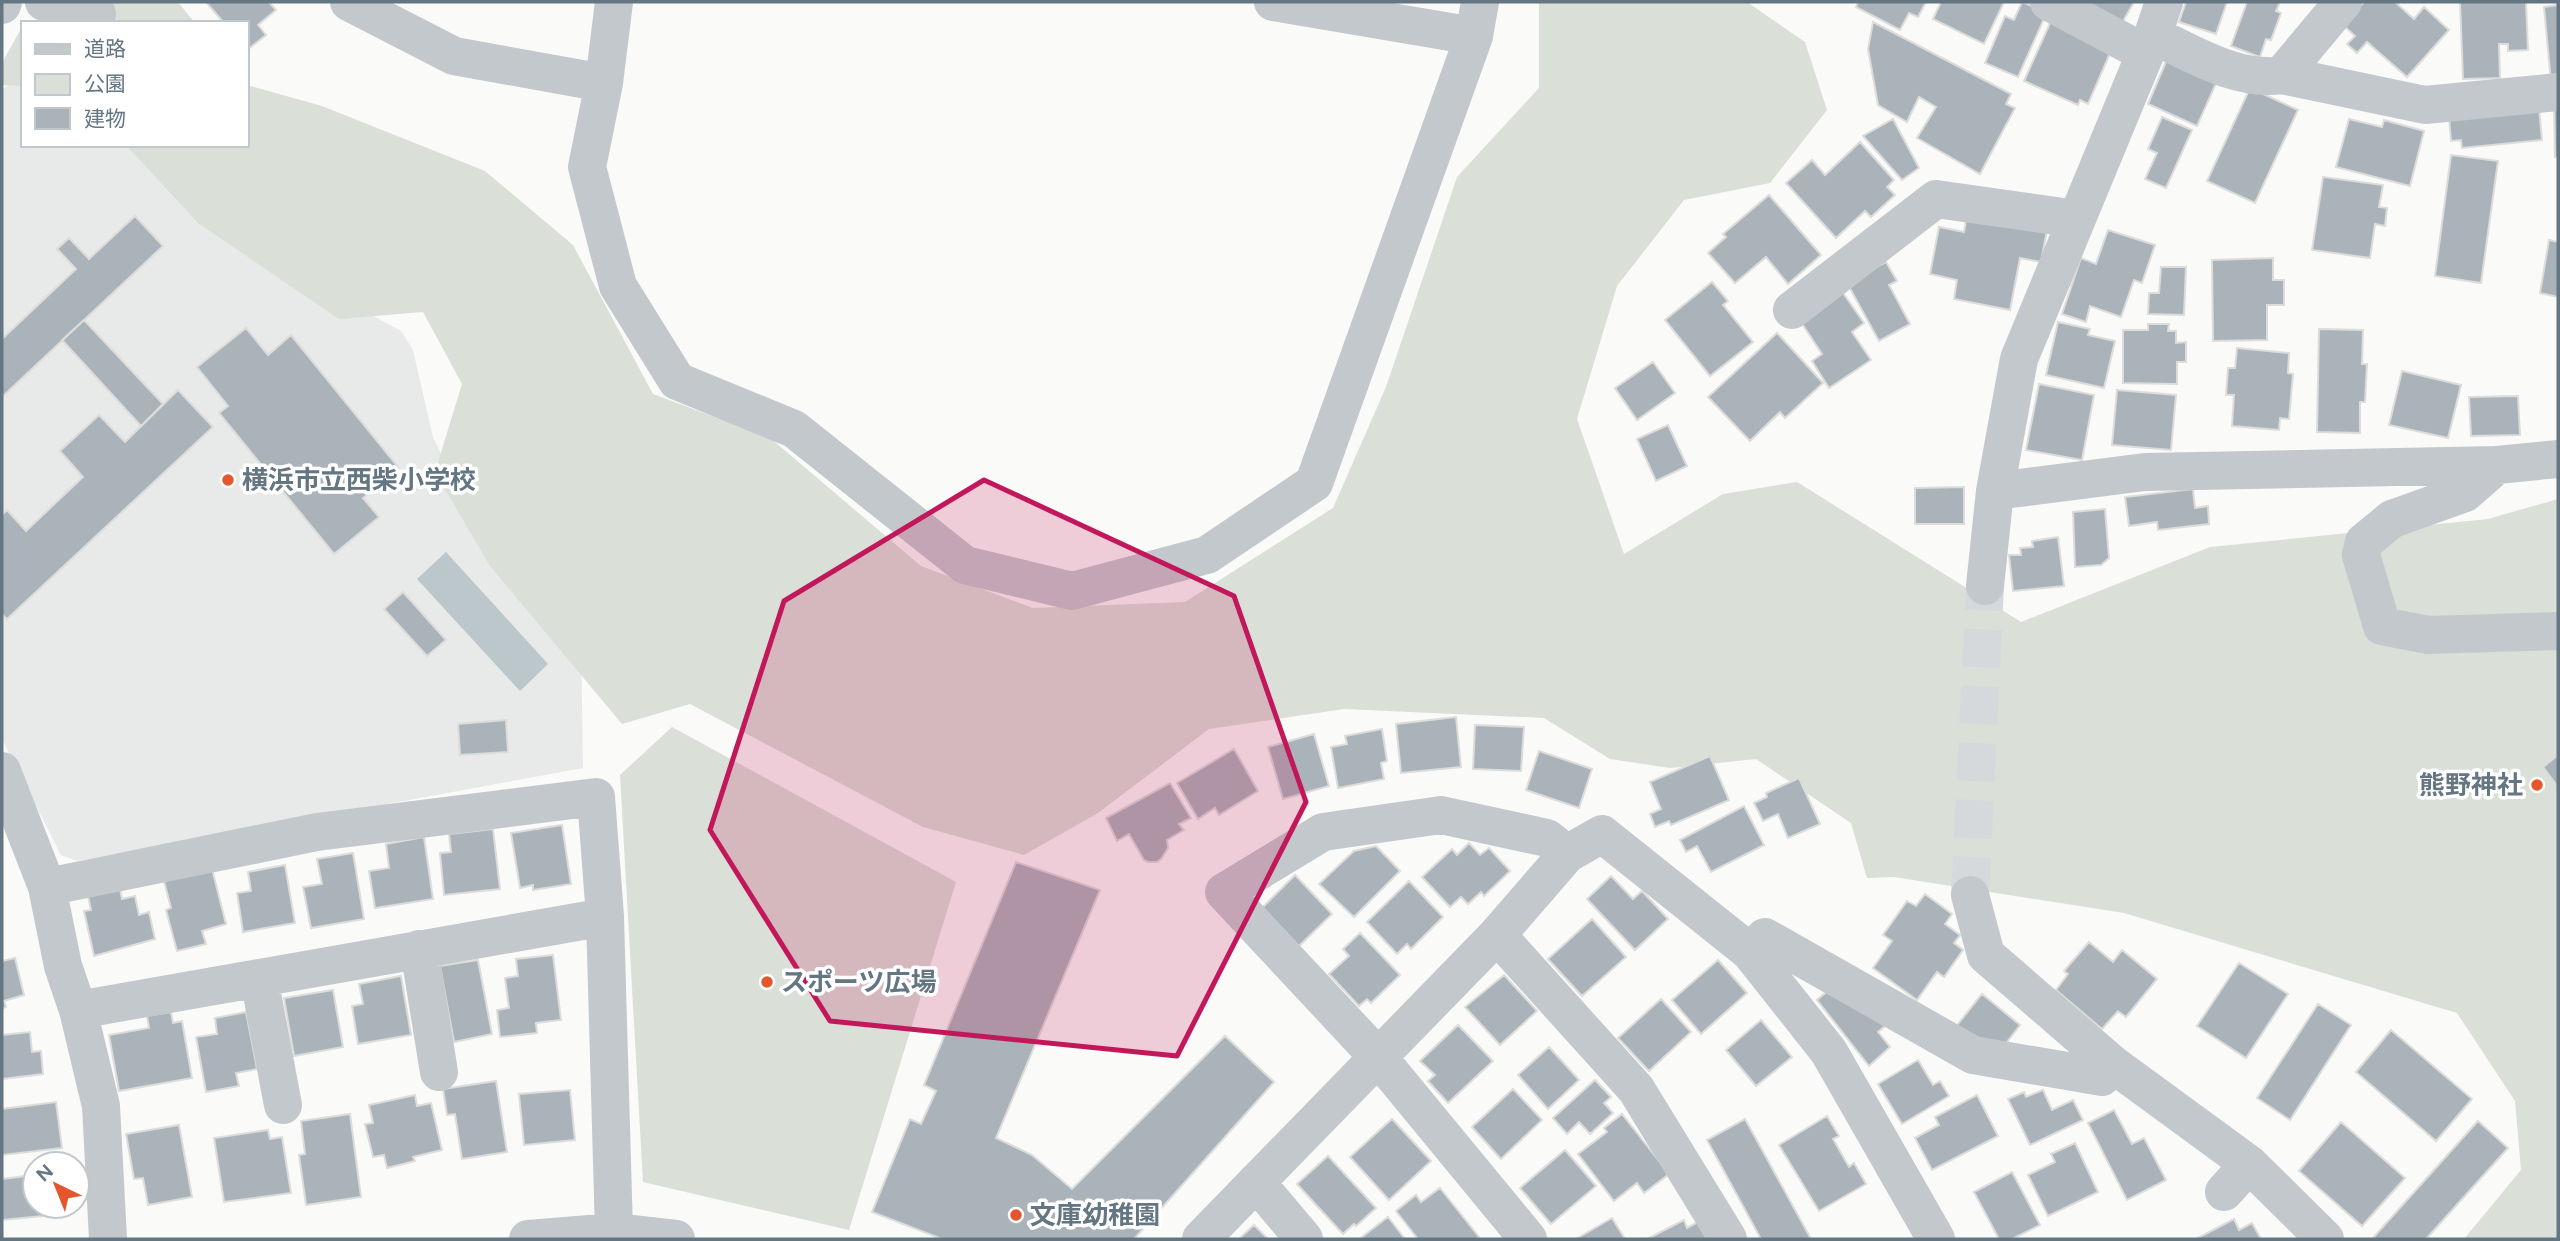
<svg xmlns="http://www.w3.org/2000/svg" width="2560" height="1241" font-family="Figtree,'Noto Sans JP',sans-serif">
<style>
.built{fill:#e8e9e9}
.green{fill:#dadfd7}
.water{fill:#bbc7cb}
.building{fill:#aab3b9;stroke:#dcdcda;stroke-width:2}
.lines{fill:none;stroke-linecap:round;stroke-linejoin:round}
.minor-tunnel{stroke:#d5d9db;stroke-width:38;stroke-dasharray:38 19;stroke-linecap:butt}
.minor{stroke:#c3c8cc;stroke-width:38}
.marked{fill:#c2185b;fill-opacity:0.2;stroke:#c2185b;stroke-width:5;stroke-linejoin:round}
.poi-dot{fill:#e4572e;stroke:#fff;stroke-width:2.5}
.labels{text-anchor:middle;stroke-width:7;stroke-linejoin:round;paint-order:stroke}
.poi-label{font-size:26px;font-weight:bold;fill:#657683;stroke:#fff;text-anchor:start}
</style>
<rect width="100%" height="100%" fill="#fafaf8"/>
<path class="built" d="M23 72V145H153L254 251 401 331 413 350 433 437 474 523 581 631 583 768 77 861 61 855 2 739V90Z"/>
<path class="green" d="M109 2H178L195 23H105Z
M1539 2H1747L1805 42 1827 110 1770 183 1684 200 1617 286 1577 419 1624 554 1723 494 1797 482 2021 622 2210 547 2488 519 2558 499V1239H2464L2521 1170 2515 1101 2457 1013 2124 913 1894 877 1867 878 1851 823 1756 759 1670 768 1610 759 1544 718 1344 709 1209 729 1098 813 1024 855 923 827 690 704 622 724 490 566 435 472 462 384 423 312 339 319 198 223 126 145H247V85L322 106 485 171 573 245 653 394 769 437 921 566 1033 608 1185 602 1333 508 1386 387 1457 177 1539 88Z
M23 25V86L2 85V63Z
M672 727 956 882 849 1230 643 1182 620 775Z"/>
<path class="water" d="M446 552 548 664 520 691 417 579Z"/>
<path class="building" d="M206 2H269L276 10 258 25 266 35 247 50V23H224Z
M1858 2H1926L1918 17 1909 13 1900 30 1856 7Z
M1941 2H2004L1984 44 1933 19Z
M2022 2 2047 12 2018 77 1985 63 2005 16 2014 20Z
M2081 2H2134L2122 23Z
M2186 2H2227L2216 34 2179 22Z
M2247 2H2280L2276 11 2281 13 2271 40 2266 39 2260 57 2231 46Z
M2364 2H2395L2414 19 2424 7 2449 30 2407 77 2367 42 2357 53 2347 44 2355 36 2343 25Z
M2460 2H2526L2528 50 2508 51V44H2499L2500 78 2463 79Z
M2558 5V81L2551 82 2544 7Z
M2055 12 2111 51 2088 104 2080 100 2078 105 2024 81Z
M1873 22 2011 94 2006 104 2015 108 1980 174 1917 138 1936 107 1919 97 1907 122 1878 105 1868 49Z
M2168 57 2218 79 2197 126 2148 104Z
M2250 88 2298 110 2255 203 2207 181Z
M2554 101H2558V157H2555Z
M2539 108 2542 140 2462 148 2461 140 2451 141 2449 117Z
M2162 117 2192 130 2166 188 2145 179 2157 153 2148 149Z
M1893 119 1919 168 1902 180 1863 136Z
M2349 119 2382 127 2384 120 2424 131 2410 186 2336 167Z
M1860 142 1894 180 1887 187 1895 195 1871 217 1865 211 1836 238 1786 183 1812 160 1825 175Z
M2451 155 2498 161 2481 283 2435 276Z
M2323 177 2383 185 2379 207 2387 208 2385 226 2375 224 2370 258 2312 250Z
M1769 195 1821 255 1788 284 1766 257 1735 283 1708 253 1726 237 1723 234Z
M1967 215 2047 230 2041 262 2020 258 2010 310 1954 299 1957 280 1930 274 1939 227 1964 232Z
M135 216 163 246 2 397V339L76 269 57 249 69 238 89 259Z
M2108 230 2155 245 2142 283 2134 280 2121 317 2090 306 2086 322 2062 314 2081 258 2096 264Z
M2549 240 2558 242V297L2540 293Z
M2273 258V280H2284V305H2267V340L2213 341 2212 260Z
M1886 262 1897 281 1889 285 1910 324 1879 341 1847 283Z
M2161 267H2186L2184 315 2148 314 2149 293H2159Z
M1712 282 1728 301 1723 305 1753 342 1710 376 1665 320Z
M1841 290 1864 323 1852 332 1871 360 1829 388 1812 361 1822 354 1799 319Z
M84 320 163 404 141 426 62 340Z
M2058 322 2090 329 2088 335 2115 341 2104 388 2046 375Z
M2148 324H2169L2168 331H2176V343L2186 342V362H2177V384L2123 383V330H2148Z
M246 328 268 355 291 335 399 468 363 498 379 517 334 554 219 413 228 406 197 367Z
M2319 329 2363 330 2362 364H2367L2365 402H2360V433L2317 432Z
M1777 333 1823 383 1785 418 1780 412 1750 441 1708 397Z
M2237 348 2289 353 2288 373 2293 374 2289 419 2280 418 2279 430 2232 426 2234 395H2226L2228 368H2235Z
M1653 362 1675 393 1637 420 1615 388Z
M2402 371 2461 385 2448 438 2389 425Z
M2039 384 2094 395 2082 460 2026 450Z
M178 390 213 427 7 619 2 614V515L7 510 26 531 83 477 60 451 99 415 125 442Z
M2117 390 2176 395 2171 450 2112 445Z
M2518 396 2520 435 2471 436 2469 397Z
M1668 425 1687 466 1656 481 1637 439Z
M1964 487V524H1915V488Z
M2193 489 2195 508 2208 506 2209 524 2158 530 2157 522 2129 526 2125 497Z
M2105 509 2109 558 2101 565 2075 567 2073 512Z
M2058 537 2064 586 2013 591 2009 555H2021L2020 548 2033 547 2032 541Z
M403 592 446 640 427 656 384 609Z
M1456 717 1461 767 1401 773 1396 724Z
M506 720 508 752 460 755 458 724Z
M1475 725 1524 727 1521 771 1473 769Z
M1382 729 1387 761 1381 763 1384 779 1338 788 1331 747 1347 744 1345 736Z
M1314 734 1329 786 1283 799 1268 747Z
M1234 749 1258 791 1219 815 1215 808 1198 819 1177 783Z
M1539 751 1592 769 1579 808 1526 790Z
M2558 755V787L2543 767Z
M1710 756 1729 800 1671 825 1669 821 1655 827 1650 814 1661 809 1650 782Z
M1799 778 1820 824 1788 838 1778 814 1763 821 1754 803 1767 797 1766 793Z
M1170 783 1191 818 1179 824 1184 830 1167 840 1168 848 1161 859 1157 862H1148L1144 860 1129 834 1117 841 1106 818Z
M1744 806 1764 845 1711 872 1697 846 1686 852 1680 840Z
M562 825 571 884 533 890V885L520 888 511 833Z
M493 829 500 889 444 895 440 853 451 852 449 834Z
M424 837 433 899 375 908 369 871 389 868 386 844Z
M1469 843 1480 855 1489 848 1510 871 1484 896 1481 892 1468 904 1461 897 1450 907 1422 877 1452 849 1457 855Z
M1376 846 1400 871 1354 917 1319 884 1354 851Z
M353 853 364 919 311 928 303 887 322 884 317 859Z
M1016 862 1100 890 996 1138 1032 1155 1072 1189 1225 1036 1274 1082 1134 1239H942L872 1212 910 1119 921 1124 936 1091 924 1085Z
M285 865 295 923 243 932 237 893 251 891 248 872Z
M212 869 226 924 202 931 206 944 177 951 166 910 171 908 164 881Z
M1295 875 1332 914 1299 946 1262 908Z
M1611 876 1633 899 1642 891 1668 919 1635 950 1587 899Z
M1409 881 1443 917 1411 949 1407 944 1397 954 1367 922Z
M120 889 122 899 135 896 139 915 149 912 155 939 94 956 84 911 91 910 88 896Z
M1925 894 1952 914 1945 924 1960 935 1954 943 1963 950 1944 977 1937 972 1917 1000 1873 968 1892 941 1883 935 1907 901 1916 906Z
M1592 919 1626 957 1582 996 1548 959Z
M1360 933 1400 975 1371 1003 1367 999 1359 1006 1329 974 1349 956 1343 949Z
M2089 942 2113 962 2122 950 2157 979 2126 1017 2118 1011 2102 1029 2056 990 2068 974 2064 971Z
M553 955 561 1020 536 1023 537 1033 500 1037 497 1010 509 1008 505 978 518 976 516 959Z
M15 958 24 995 4 1001 6 1007 2 1009V961Z
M478 960 492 1034 454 1042 440 966Z
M1718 960 1747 993 1701 1034 1672 1000Z
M2239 963 2288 994 2246 1058 2197 1026Z
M1504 975 1537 1011 1500 1045 1465 1007Z
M401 976 411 1035 358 1044 352 1006 363 1004 359 984Z
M1831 988 1885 1026 1878 1032 1890 1047 1869 1066 1817 1000Z
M333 990 343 1047 294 1056 284 998Z
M1982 994 2020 1025 2003 1047 1954 1029Z
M1661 999 1691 1032 1649 1071 1618 1038Z
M2318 1004 2351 1025 2290 1120 2257 1098Z
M171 1012 173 1023 182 1021 192 1078 119 1091 109 1035 149 1028 147 1016Z
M246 1012 257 1069 236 1073 239 1086 206 1092 196 1037 217 1034 215 1018Z
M1761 1020 1792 1057 1756 1086 1726 1050Z
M1458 1025 1493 1061 1448 1103 1428 1081 1435 1075 1420 1061Z
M2391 1030 2472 1099 2436 1141 2356 1072Z
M30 1032 32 1052 41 1051 43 1074 2 1079V1035Z
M1549 1047 1579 1080 1548 1109 1518 1075Z
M1918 1060 1933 1085 1940 1081 1949 1096 1902 1124 1878 1084Z
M1595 1080 1611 1097 1604 1103 1613 1113 1590 1134 1579 1122 1567 1134 1553 1118Z
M496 1081 507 1152 462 1159 455 1114 447 1115 443 1089Z
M1513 1089 1542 1120 1501 1159 1472 1127Z
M570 1090 575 1140 524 1145 519 1094Z
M2043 1090 2052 1110 2073 1100 2083 1120 2030 1145 2008 1099 2024 1092 2026 1097Z
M415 1095 417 1106 431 1103 442 1150 413 1157 415 1161 387 1168 384 1155 373 1157 365 1124 373 1123 369 1105Z
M1977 1095 1998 1136 1932 1170 1915 1138 1939 1125 1935 1117Z
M56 1102 62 1148 2 1155V1109Z
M2114 1110 2132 1144 2144 1138 2166 1180 2127 1200 2088 1123Z
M350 1114 361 1197 306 1205 299 1155 305 1154 301 1121Z
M1622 1114 1669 1174 1644 1193 1637 1183 1614 1201 1578 1154 1607 1132 1604 1128Z
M1827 1116 1839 1136 1833 1139 1849 1167 1854 1163 1866 1184 1819 1211 1779 1145Z
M1392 1119 1431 1161 1389 1200 1350 1157Z
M1745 1119 1811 1239H1761L1707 1140Z
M2478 1121 2508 1148 2426 1239H2372Z
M2341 1122 2405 1178 2362 1226 2299 1171Z
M179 1125 192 1197 148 1205 143 1178 134 1179 126 1134Z
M268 1130 270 1139 282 1137 291 1193 224 1202 214 1138Z
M2075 1143 2098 1192 2048 1216 2028 1175 2055 1162 2051 1154Z
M1565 1150 1596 1186 1551 1224 1520 1188Z
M1328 1156 1376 1208 1356 1226 1354 1224 1343 1234 1297 1184Z
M2012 1172 2040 1225 2012 1239H1999L1974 1192Z
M35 1175V1206H52L53 1215 2 1220V1179Z
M1440 1188 1479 1237 1476 1239H1418L1396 1211 1416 1195 1421 1202Z
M1388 1217 1405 1239H1364L1362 1237Z
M1612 1218 1625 1239H1576Z
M2234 1219 2239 1230 2252 1223 2261 1239H2196Z
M1684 1220 1687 1228 1698 1222 1707 1239H1647Z
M1254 1225 1268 1239H1239Z"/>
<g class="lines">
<path class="minor-tunnel" d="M1970 895 1985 586"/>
<path class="minor" d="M44 2 97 14
M349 2 454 56 604 83
M614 2 604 83 587 167 618 286 677 381 794 429 965 565 1072 591 1207 555 1314 483 1474 36
M1273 2 1474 36 1480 2
M2049 2 2145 53
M2 5 3 2
M2153 35C2192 53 2237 82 2282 75L2425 105 2558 92
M2282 75 2343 2
M1792 310 1936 199 2077 219
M2497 465 2465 493 2392 519 2364 542 2361 555 2382 626 2428 635 2558 631
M1995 491 2145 472 2497 465 2558 459
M1985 586 1995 491 2019 359 2153 35 2164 2
M2 771 47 887 63 966 78 1010 101 1106 108 1239
M47 887 317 832 596 797 605 917 614 1232
M1970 895 1986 955 2111 1063 2249 1164 2325 1239
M1497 935 1636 1089 1728 1239
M419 949 439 1072
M1750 952 1829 1052 1936 1239
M259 978 283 1105
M78 1010 605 917
M1256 1182 1304 1239
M2224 1192 2249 1164
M528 1239 614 1232 676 1239
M1201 1239 1497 935 1567 854 1602 834 1750 952 1765 937 1973 1055 2102 1077 2111 1063
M1528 1239 1378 1057 1224 892 1323 832 1441 815 1547 838 1567 854"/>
</g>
<path class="marked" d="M984 480 1234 596 1306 802 1177 1056 830 1021 710 830 784 601Z"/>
<g class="poi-dot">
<circle cx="228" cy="480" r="7"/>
<circle cx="2537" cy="785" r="7"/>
<circle cx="767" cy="982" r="7"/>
<circle cx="1016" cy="1215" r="7"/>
</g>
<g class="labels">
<g class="poi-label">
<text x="242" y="489">横浜市立西柴小学校</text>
<text x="2523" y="794" text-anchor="end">熊野神社</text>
<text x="781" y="991">スポーツ広場</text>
<text x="1030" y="1224">文庫幼稚園</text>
</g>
</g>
<rect width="2560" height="1241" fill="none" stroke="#657683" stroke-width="7"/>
<rect x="21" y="21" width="228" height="126" fill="#ffffff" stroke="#c1c8cd" stroke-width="2"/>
<rect x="35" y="44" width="35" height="10" fill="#c3c8cc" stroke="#c1c8cd" stroke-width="2"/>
<text x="84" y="56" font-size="21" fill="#657683">道路</text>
<rect x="35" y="74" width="35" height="21" fill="#dadfd7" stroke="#c1c8cd" stroke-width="2"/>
<text x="84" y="91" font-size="21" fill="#657683">公園</text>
<rect x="35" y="108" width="35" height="21" fill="#aab3b9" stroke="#c1c8cd" stroke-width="2"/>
<text x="84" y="126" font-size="21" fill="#657683">建物</text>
<g transform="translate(56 1185) rotate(317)"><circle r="33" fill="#ffffff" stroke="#c1c8cd" stroke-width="2"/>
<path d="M0-5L12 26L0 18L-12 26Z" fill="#e4572e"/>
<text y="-10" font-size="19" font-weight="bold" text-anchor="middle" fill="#657683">N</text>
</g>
</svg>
